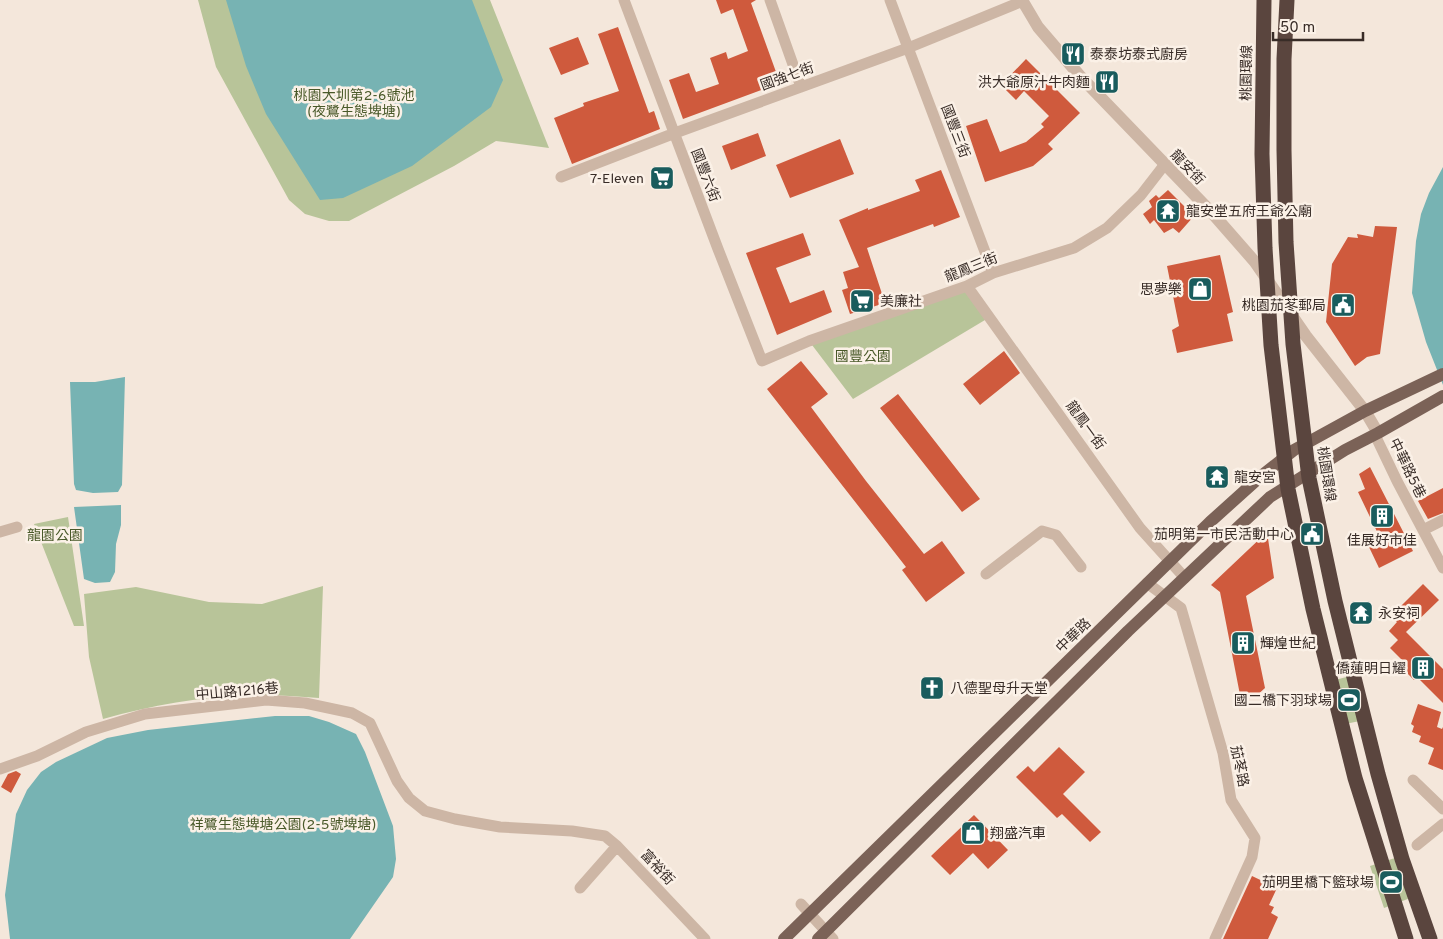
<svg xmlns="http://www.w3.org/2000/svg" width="1443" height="939" font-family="Overpass,'Noto Sans TC',sans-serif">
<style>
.green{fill:#b8c499}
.water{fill:#77b3b3}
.building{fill:#cf5a3d}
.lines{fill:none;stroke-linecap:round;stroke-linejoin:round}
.minor{stroke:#cdb6a5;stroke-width:11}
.tertiary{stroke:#cdb6a5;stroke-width:12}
.primary{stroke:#7b6257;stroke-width:12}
.motorway{stroke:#5a453e;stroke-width:15}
.labels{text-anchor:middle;stroke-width:5;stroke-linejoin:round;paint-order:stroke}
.poi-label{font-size:14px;fill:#382c27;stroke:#fbf1e7;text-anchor:start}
.street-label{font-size:14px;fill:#382c27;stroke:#fbf1e7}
.park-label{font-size:14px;fill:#495929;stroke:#fbf1e7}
</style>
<rect width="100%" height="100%" fill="#f4e7db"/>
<path class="green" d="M198 0H490L549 148 496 141 454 166 349 221H329L305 214 289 200 216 67Z
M967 286 990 317 853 399 809 341Z
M68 517 84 626H74L34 524Z
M323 586 319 698C297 697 273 694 250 695 200 697 152 705 103 719L89 657 84 594 136 587 209 602 262 604Z
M1354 675 1365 720 1345 724 1335 680Z
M1398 857 1413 897 1384 908 1370 866Z"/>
<path class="water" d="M226 0H472L503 80 491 107 412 166 343 198 320 200 266 114 246 66Z
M1443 167V385L1426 342 1412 293 1416 241 1421 214 1429 193Z
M125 377 122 485 118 492 93 493 76 490 74 484 70 382H95Z
M121 505V525L116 544 115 572 110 582 95 583 84 579 74 507Z
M275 716H309L329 722 356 734 365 752 393 826 396 859 393 877 350 939H10L5 895 16 814 27 790 41 772 56 762 107 738 148 730Z"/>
<path class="building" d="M716 0H756L751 3 780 83 683 119 669 80 689 73 696 92 719 84 710 58 726 52 728 59 748 51 733 9 721 14Z
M618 27 649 113 654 111 660 129 572 164 554 118 584 106 583 103 619 91 598 34Z
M578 37 589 64 561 75 549 48Z
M1026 59 1080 113 1048 144 1053 149 1033 166 985 182 966 126 987 119 1000 152 1026 142 1044 127 1041 124 1049 116 1024 91 1016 100 1001 85Z
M758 133 766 156 731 170 722 146Z
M840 139 854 174 790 198 776 165Z
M941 170 960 217 934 227 933 224 867 248 885 303 850 314 842 290 848 288 843 272 859 267 839 220 868 208V210L920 191 915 180Z
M1168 190 1194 216 1179 233 1173 228 1164 233 1154 220 1150 224 1143 214 1152 207 1149 201 1156 195 1159 198Z
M1375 226 1397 227 1380 354 1367 357 1355 366 1326 322 1332 264 1348 237 1358 238 1357 234 1373 237Z
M803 233 811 255 776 268 790 303 824 290 832 312 777 335 746 253Z
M1220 255 1233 312 1227 314 1233 341 1177 353 1172 330 1179 326 1167 266Z
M1004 351 1020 373 980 405 963 384Z
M801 361 828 394 811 407 866 481 924 554 942 541 965 573 926 602 902 570 906 567 767 389Z
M898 394 980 499 962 512 880 408Z
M1214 467 1227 481 1220 488 1207 473Z
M1370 467 1413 551 1379 568 1369 547 1381 540 1358 492 1365 489 1359 474Z
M1443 488V513L1428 519 1418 501Z
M1267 532 1274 578 1246 596 1265 688 1255 697 1241 700 1220 592 1211 585Z
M1423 584 1439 600 1406 632 1443 669V703L1417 677 1414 680 1402 668 1406 664 1390 648 1398 640 1389 631 1397 622 1391 616Z
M1418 704 1441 712 1437 727 1442 729 1443 727V770L1428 764 1434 748 1419 742 1421 736 1412 732 1414 726 1411 724Z
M1059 747 1085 772 1063 794 1101 832 1090 842 1062 814 1057 818 1016 777 1028 766 1034 772Z
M16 771 21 774 11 793 1 787 8 774Z
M974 815 1008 850 988 869 973 853 950 875 931 856Z
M1252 876 1277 888 1269 905 1274 907 1271 913 1278 917 1268 939H1223Z"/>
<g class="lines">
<path class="minor" d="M624 0 718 249 762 361 809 341 967 286 993 273 1074 248 1107 228 1141 195 1165 164
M770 0 801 87
M890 0 993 273
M561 177 675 133 908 48 1023 1
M967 286 1140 528 1185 578
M1375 435 1397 481 1443 568
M1423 530 1443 520
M0 532 17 527
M986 574 1042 531 1056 535 1081 567
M1147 583 1181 608 1223 753 1231 800 1255 838 1252 857 1215 939
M0 769 37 756 86 732 145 714 266 700 305 703 352 713 370 723 397 781 409 798 425 811 455 819 500 827 572 831 605 836 617 846 705 939
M1413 780 1443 809
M1417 845 1443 824
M580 888 617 846
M801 904 833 939"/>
<path class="tertiary" d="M1022 0 1038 27 1080 76 1213 214 1255 262 1306 336 1365 411 1378 433"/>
<path class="primary" d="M784 939 1210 522 1260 477 1294 450 1365 411 1443 374
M818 939 1128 631 1270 497 1345 450 1378 433 1443 396"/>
<path class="motorway" d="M1264 0 1262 154 1265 248 1271 345 1288 489 1313 609 1355 778 1406 939
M1287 0 1284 59V150L1286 242 1293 344 1309 478 1335 601 1378 774 1402 859 1430 939"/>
</g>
<defs>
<symbol id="restaurant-square" viewBox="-11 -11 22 22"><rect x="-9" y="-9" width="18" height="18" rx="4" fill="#195c5d" stroke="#fbf1e7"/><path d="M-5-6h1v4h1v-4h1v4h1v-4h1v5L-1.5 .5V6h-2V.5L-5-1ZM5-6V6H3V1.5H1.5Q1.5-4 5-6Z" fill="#fff"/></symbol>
<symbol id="supermarket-square" viewBox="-11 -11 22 22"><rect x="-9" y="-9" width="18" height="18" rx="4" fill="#195c5d" stroke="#fbf1e7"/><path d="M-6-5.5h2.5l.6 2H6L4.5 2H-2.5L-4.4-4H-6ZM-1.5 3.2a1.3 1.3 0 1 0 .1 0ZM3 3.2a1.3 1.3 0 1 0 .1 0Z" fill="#fff"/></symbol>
<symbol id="temple-square" viewBox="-11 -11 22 22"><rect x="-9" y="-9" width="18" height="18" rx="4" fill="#195c5d" stroke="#fbf1e7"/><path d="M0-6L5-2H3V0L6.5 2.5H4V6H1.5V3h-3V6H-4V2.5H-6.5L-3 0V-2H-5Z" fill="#fff"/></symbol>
<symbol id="shop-square" viewBox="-11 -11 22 22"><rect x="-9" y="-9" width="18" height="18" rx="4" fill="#195c5d" stroke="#fbf1e7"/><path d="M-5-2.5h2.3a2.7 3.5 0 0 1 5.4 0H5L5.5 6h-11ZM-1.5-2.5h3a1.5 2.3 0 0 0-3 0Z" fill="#fff"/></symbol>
<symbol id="civic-square" viewBox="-11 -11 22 22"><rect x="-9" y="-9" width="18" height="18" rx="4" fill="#195c5d" stroke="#fbf1e7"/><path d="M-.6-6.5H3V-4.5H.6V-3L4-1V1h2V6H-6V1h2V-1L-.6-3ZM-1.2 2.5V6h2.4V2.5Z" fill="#fff"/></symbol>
<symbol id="building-square" viewBox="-11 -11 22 22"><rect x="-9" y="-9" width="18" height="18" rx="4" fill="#195c5d" stroke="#fbf1e7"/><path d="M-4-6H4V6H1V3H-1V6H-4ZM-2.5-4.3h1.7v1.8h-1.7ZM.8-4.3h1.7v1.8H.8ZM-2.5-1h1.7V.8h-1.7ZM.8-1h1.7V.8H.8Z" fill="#fff"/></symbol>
<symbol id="church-square" viewBox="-11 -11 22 22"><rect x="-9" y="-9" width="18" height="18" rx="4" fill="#195c5d" stroke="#fbf1e7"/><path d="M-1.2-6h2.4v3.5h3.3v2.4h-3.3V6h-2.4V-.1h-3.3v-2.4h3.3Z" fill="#fff"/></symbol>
<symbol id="stadium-square" viewBox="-11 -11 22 22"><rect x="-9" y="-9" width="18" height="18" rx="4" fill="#195c5d" stroke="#fbf1e7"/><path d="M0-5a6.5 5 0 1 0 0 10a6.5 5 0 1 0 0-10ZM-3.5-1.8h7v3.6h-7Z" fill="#fff"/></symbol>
</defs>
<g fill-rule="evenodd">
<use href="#restaurant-square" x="1059" y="40" width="28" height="28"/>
<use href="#restaurant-square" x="1093" y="68" width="28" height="28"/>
<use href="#supermarket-square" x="648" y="164" width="28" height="28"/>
<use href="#temple-square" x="1154" y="197" width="28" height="28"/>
<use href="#shop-square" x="1186" y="275" width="28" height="28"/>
<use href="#supermarket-square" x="848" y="287" width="28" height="28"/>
<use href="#civic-square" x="1329" y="291" width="28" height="28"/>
<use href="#temple-square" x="1203" y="463" width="28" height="28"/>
<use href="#building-square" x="1368" y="502" width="28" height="28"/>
<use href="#civic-square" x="1298" y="520" width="28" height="28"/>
<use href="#temple-square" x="1347" y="599" width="28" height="28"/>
<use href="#building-square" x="1229" y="629" width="28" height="28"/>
<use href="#building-square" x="1409" y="654" width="28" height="28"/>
<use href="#church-square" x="918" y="674" width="28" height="28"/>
<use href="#stadium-square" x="1335" y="686" width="28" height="28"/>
<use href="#shop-square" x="959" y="819" width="28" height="28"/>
<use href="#stadium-square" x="1377" y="868" width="28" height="28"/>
</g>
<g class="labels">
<g class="poi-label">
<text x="1090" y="59">泰泰坊泰式廚房</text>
<text x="1090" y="87" text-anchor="end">洪大爺原汁牛肉麵</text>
<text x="644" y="183" text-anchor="end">7-Eleven</text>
<text x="1186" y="216">龍安堂五府王爺公廟</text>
<text x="1182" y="294" text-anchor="end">思夢樂</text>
<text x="880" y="306">美廉社</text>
<text x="1326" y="310" text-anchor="end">桃園茄苳郵局</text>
<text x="1234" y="482">龍安宮</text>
<text x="1294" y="539" text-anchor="end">茄明第一市民活動中心</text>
<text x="1382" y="545" text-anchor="middle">佳展好市佳</text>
<text x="1378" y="618">永安祠</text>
<text x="1260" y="648">輝煌世紀</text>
<text x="1406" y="673" text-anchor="end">僑蓮明日耀</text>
<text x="950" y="693">八德聖母升天堂</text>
<text x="1332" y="705" text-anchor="end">國二橋下羽球場</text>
<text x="990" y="838">翔盛汽車</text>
<text x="1374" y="887" text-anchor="end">茄明里橋下籃球場</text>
</g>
<g class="street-label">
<text transform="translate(1246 73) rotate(-89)" y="5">桃園環線</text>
<text transform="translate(787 76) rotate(-20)" y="5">國強七街</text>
<text transform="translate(956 131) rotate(69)" y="5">國豐三街</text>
<text transform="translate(1188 167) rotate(46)" y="5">龍安街</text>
<text transform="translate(706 175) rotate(69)" y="5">國豐六街</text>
<text transform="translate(971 267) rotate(-22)" y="5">龍鳳三街</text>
<text transform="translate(1086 425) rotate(54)" y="5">龍鳳一街</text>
<text transform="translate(1408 468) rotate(64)" y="5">中華路5巷</text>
<text transform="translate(1327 474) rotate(81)" y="5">桃園環線</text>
<text transform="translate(1073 635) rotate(-44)" y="5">中華路</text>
<text transform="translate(237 691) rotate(-5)" y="5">中山路1216巷</text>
<text transform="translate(1240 766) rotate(78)" y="5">茄苳路</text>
<text transform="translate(658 867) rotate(47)" y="5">富裕街</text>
</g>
<g class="park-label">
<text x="354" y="100">桃園大圳第2-6號池<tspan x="354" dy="16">(夜鷺生態埤塘)</tspan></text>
<text x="863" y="361">國豐公園</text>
<text x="55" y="540">龍園公園</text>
<text x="283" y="829">祥鷺生態埤塘公園(2-5號埤塘)</text>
</g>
</g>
<path d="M1273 32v8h90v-8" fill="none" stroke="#382c27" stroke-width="2.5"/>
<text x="1280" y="32" font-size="15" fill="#382c27" stroke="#fbf1e7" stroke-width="4" paint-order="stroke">50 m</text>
</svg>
